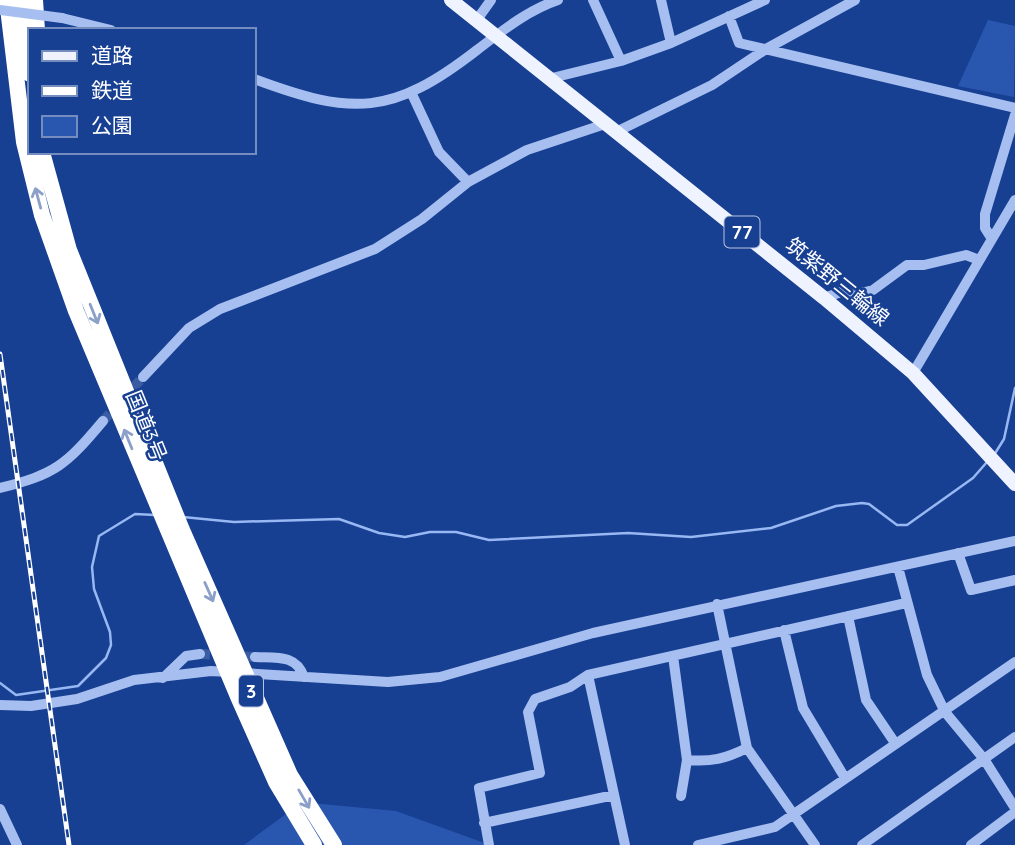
<svg xmlns="http://www.w3.org/2000/svg" width="1015" height="845" font-family="Quicksand,'Noto Sans JP',sans-serif">
<style>
.green{fill:#2957b0}
.lines{fill:none;stroke-linecap:round;stroke-linejoin:round}
.stream{stroke:#98b8f3;stroke-width:2.5}
.minor-tunnel{stroke:#3a5ca2;stroke-width:10;stroke-dasharray:10 5;stroke-linecap:butt}
.minor{stroke:#a6bff0;stroke-width:10}
.major{stroke:#eff3ff;stroke-width:14}
.highway{stroke:#fff;stroke-width:16}
.rail-casing{stroke:#fff;stroke-width:5}
.rail{stroke:#173f92;stroke-width:2.5;stroke-dasharray:8;stroke-linecap:butt}
.minor-bridge{stroke:#a6bff0;stroke-width:10}
.oneway{stroke:#8b9fc8}
.labels{text-anchor:middle;stroke-width:5;stroke-linejoin:round;paint-order:stroke}
.shield{fill:#173f92;stroke:#b9c5de;stroke-width:2}
.shield-label{font-size:19px;font-weight:bold;fill:#fff}
.street-label{font-size:21px;fill:#fff;stroke:#173f92}
</style>
<rect width="100%" height="100%" fill="#173f92"/>
<path class="green" d="M988 20 1015 26 1014 97 958 86Z
M311 803 396 811 490 845H244L290 811Z"/>
<g class="lines">
<path class="stream" d="M994 455 1004 439 1015 388
M183 517 234 522 339 519 379 533 405 537 430 532H456L489 540 628 533 691 537 771 528 836 506 862 503 869 504 897 525H907L973 478 987 462
M0 683 16 695 78 686 106 658 111 645 110 632 94 589 92 567 99 536 135 514 155 515"/>
<path class="minor-tunnel" d="M103 421 143 377
M200 654 255 657"/>
<path class="minor" d="M593 0 621 61
M661 0 671 43
M729 16 739 43 1015 108
M62 18 111 30
M476 21 491 0
M254 79C353 116 392 116 477 50 502 31 528 10 558 0
M548 79 621 61 671 43 765 0
M411 92 439 152 468 182
M616 132 712 85 766 49 855 0
M992 239 985 228V214L1015 115
M824 298 841 292 857 294 873 290 907 265H924L966 255 979 260
M913 373 1015 200
M143 377 189 328 220 309 375 249 422 219 468 182 527 150 605 124
M0 488C56 474 66 465 103 421
M958 553 971 590 1015 580
M898 567 927 675 945 712 984 759 1015 808
M717 604 747 748 815 845
M848 616 866 700 895 743
M784 630 803 708 845 778
M673 656 687 760 681 796
M255 657C276 658 296 654 304 677
M588 675 625 845
M163 678 186 656 200 654
M0 705 31 706 77 699 134 680 211 671 388 682 440 677 593 633 1015 541
M687 760C711 762 725 759 747 748
M0 809 17 845
M484 823 614 795
M489 845 479 788 540 773 528 712 535 699 570 687 588 675 906 603
M698 845 775 827 1015 662
M862 845 1015 737
M971 845 1015 812"/>
<path class="major" d="M451 0 824 298 913 373 1015 484"/>
<path class="highway" d="M7 0 24 142 42 215 76 311 239 699 276 782 314 845
M22 0 30 74
M35 0 37 30
M42 152 69 250 182 530 290 775 334 845"/>
<defs>
<path id="rail" d="M0 354 69 845"/>
</defs>
<use href="#rail" class="rail-casing"/>
<use href="#rail" class="rail"/>
<path class="minor-bridge" d="M0 10 62 18"/>
</g>
<defs><path id="oneway-shaft" d="M-6 0H5M1.5-3L5.5 0L1.5 3" fill="none" stroke-width="1.6" stroke-linecap="round" stroke-linejoin="round" transform="scale(1.75)"/></defs>
<g class="oneway">
<use href="#oneway-shaft" transform="translate(38 198) rotate(-105)"/>
<use href="#oneway-shaft" transform="translate(94 314) rotate(68)"/>
<use href="#oneway-shaft" transform="translate(128 439) rotate(-112)"/>
<use href="#oneway-shaft" transform="translate(209 592) rotate(66)"/>
<use href="#oneway-shaft" transform="translate(304 799) rotate(60)"/>
</g>
<g class="labels">
<g class="shield">
<rect x="724.5" y="216.5" width="35" height="31" rx="5"/>
<rect x="239" y="675.5" width="24" height="31" rx="5"/>
</g>
<g class="shield-label">
<text x="742" y="239">77</text>
<text x="251" y="698">3</text>
</g>
<g class="street-label">
<text transform="translate(837 282) rotate(39)" y="7">筑紫野三輪線</text>
<text transform="translate(146 426) rotate(68)" y="7">国道3号</text>
</g>
</g>
<rect x="28" y="28" width="228" height="126" fill="#173f92" stroke="#748cbe" stroke-width="2"/>
<rect x="42" y="51" width="35" height="10" fill="#eff3ff" stroke="#748cbe" stroke-width="2"/>
<text x="91" y="63" font-size="21" fill="#ffffff">道路</text>
<rect x="42" y="86" width="35" height="10" fill="#ffffff" stroke="#748cbe" stroke-width="2"/>
<text x="91" y="98" font-size="21" fill="#ffffff">鉄道</text>
<rect x="42" y="116" width="35" height="21" fill="#2957b0" stroke="#748cbe" stroke-width="2"/>
<text x="91" y="133" font-size="21" fill="#ffffff">公園</text>
</svg>
